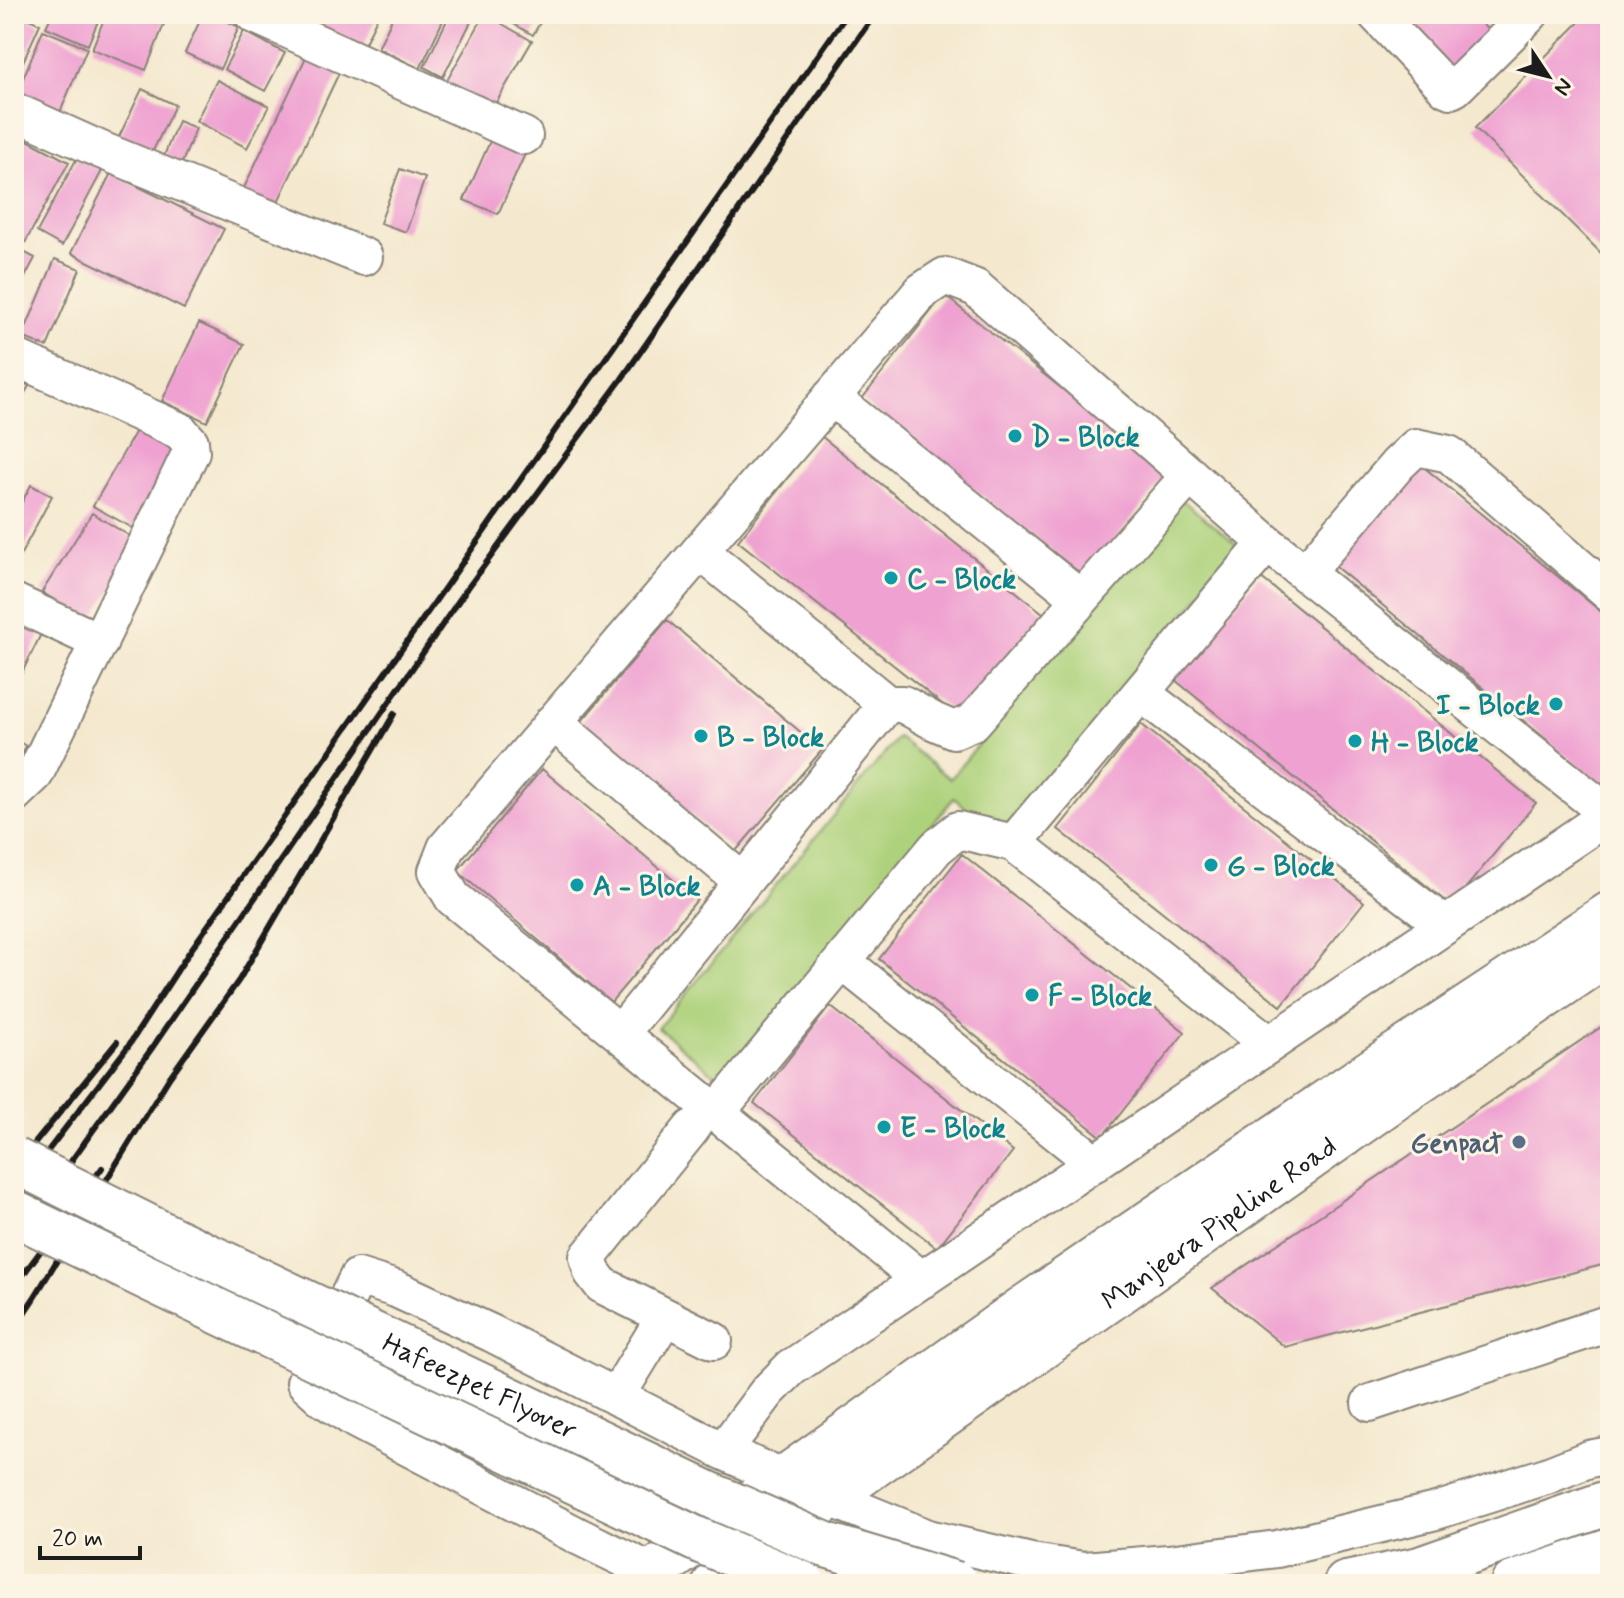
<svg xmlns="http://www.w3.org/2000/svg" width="1624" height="1598" font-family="Mynerve,sans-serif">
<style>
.green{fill:#add27c;stroke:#64774c;stroke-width:2}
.building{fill:#efa2d1}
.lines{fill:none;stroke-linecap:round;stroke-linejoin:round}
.minor-casing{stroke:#888276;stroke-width:40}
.major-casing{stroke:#888276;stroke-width:48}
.minor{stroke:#fff;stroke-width:36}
.major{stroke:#fff;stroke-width:44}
.rail{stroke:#1c1c1c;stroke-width:6}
.major-bridge-casing{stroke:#888276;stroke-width:48;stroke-linecap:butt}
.major-bridge{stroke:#fff;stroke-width:44}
.culture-dot{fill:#0f9aa8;stroke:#fcf5e5;stroke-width:3}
.service-dot{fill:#5c6f8a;stroke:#fcf5e5;stroke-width:3}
.labels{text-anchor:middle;stroke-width:6;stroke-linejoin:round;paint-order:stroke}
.culture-label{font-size:28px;font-weight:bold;fill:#0d838f;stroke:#fcf5e5;text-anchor:start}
.service-label{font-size:28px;font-weight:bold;fill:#4e5e75;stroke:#fcf5e5;text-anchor:end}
.street-label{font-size:28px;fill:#1c1c1c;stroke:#fcf5e5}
</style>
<rect width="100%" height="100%" fill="#fcf5e5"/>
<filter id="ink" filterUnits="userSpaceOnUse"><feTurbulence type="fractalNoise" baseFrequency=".0125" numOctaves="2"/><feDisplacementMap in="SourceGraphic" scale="16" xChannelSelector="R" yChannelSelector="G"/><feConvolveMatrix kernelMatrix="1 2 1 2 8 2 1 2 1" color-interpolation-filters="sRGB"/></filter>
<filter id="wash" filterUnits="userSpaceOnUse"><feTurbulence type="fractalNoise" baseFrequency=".006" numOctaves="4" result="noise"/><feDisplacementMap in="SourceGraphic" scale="32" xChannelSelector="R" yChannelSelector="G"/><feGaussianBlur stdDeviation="1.8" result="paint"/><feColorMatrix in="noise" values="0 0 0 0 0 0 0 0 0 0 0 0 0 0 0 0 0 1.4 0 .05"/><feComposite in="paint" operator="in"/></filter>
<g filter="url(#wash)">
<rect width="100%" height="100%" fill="#f4e9cf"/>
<path class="green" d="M1181 499 1240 547 1002 837 954 798 721 1080 658 1028 898 737 950 779Z"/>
<g id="blocks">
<path class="building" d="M14 14H19L40 24 14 82Z
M52 14H101L88 45 46 27Z
M106 14H168L146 70 92 49Z
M203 14H212L239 27 220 69 185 53Z
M316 14H379L359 55 308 30Z
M394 14H446L420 69 378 48Z
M450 14H475L443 77 424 67Z
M485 14 532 41 493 108 446 82Z
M496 14H545L533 35Z
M1392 14H1472L1494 36 1452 79Z
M1587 14H1606L1610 18V262L1475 128Z
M43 30 87 48 56 122 14 100Z
M244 31 285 53 265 91 224 69Z
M306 57 339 73 275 208 242 192Z
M217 80 269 106 247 148 196 121Z
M142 89 175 105 150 157 117 141Z
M178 121 196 128 176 178 158 171Z
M20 136 69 162 25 243 14 237V147Z
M491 139 525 154 498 214 464 200Z
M77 158 102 171 62 246 37 232Z
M400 169 425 178 406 232 380 223Z
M111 173 224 229 184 309 71 253Z
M14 247 35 258 14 298Z
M55 259 80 269 47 347 22 337Z
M944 295 1168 473 1085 577 861 400Z
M199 323 244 344 207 422 162 401Z
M14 377 29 386 14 411Z
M137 429 182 454 138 531 93 506Z
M821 436 1044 614 961 719 738 541Z
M1415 460 1610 619V788L1608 790 1331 563Z
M31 485 52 496 14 567V517Z
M92 513 141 543 90 623 42 592Z
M1259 576 1536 803 1451 906 1174 679Z
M14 611 45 626 14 689Z
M667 620 822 750 735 852 581 722Z
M1141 724 1364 902 1281 1006 1058 829Z
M14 739 26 746 14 765Z
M542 769 697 900 611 1002 457 871Z
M962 854 1185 1032 1102 1137 879 959Z
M830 1006 1013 1151 937 1248 754 1103Z
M1610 1021V1263L1285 1347 1212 1288Z"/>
</g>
</g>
<g filter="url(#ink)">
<use href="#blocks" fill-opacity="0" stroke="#888276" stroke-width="2"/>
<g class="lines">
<defs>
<path id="minor" d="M253 14 524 136
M1376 14 1446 88 1451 90 1455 88 1530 14
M14 111 101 150 364 257
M14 357 180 431 190 442 191 452 35 774 14 794
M831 397 1081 599
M700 551 887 704
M1306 572 1398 464 1416 447 1449 454 1610 594
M14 602 100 642
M1141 693 1445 925
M553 722 743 882
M1014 843 1269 1044
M842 961 1095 1163
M620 1034 887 704H903L933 721 954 730 973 722 1190 475
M716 1113 936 848 958 830 1014 843 1267 543
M692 1128 588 1257 592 1272 602 1285 714 1341
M922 1280 453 898 437 871 446 848 922 291 945 276 976 288 1267 543 1609 814
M616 1397 665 1317
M1370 1403 1610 1323
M723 1451 768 1391 791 1368 1610 814
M652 1572 580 1537 356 1420 324 1399 305 1382 358 1277 396 1289 491 1333 723 1451 784 1479 928 1538 1031 1562 1084 1570 1168 1563 1277 1549 1436 1511 1546 1476 1589 1459 1610 1455
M1603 1584 1610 1579"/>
<g id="major">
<path d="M636 1584 1021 1310 1378 1067 1610 914"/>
<path id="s1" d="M715 1584 829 1497 1399 1095 1610 952"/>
<path d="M1346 1584 1420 1569 1610 1502"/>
<path d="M1513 1584 1610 1551"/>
</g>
</defs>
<use href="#minor" class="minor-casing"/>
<use href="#major" class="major-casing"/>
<use href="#minor" class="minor"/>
<use href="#major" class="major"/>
<path class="rail" d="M14 1169 117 1042
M14 1195 129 1045 188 954 847 14
M14 1241 152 1048 464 593 621 380 875 14
M14 1287 102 1168
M14 1328 34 1298 169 1078 239 980 394 714"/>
<defs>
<g id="major-bridge">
<path id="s2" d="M14 1160 172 1239 715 1497 826 1545 956 1584"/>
<path d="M14 1213 152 1280 696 1539 803 1584"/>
</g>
</defs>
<use href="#major-bridge" class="major-bridge-casing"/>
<use href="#major-bridge" class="major-bridge"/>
</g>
</g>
<g class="culture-dot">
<circle cx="1015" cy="436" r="8"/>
<circle cx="891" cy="578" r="8"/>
<circle cx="1556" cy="704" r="8"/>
<circle cx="701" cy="736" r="8"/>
<circle cx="1355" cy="741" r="8"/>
<circle cx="1211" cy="865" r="8"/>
<circle cx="577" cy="885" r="8"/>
<circle cx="1032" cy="995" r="8"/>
<circle cx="884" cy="1127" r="8"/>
</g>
<circle class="service-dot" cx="1519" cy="1142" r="8"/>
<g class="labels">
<g class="culture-label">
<text x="1031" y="446">D - Block</text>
<text x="907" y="588">C - Block</text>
<text x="1540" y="714" text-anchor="end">I - Block</text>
<text x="717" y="746">B - Block</text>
<text x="1371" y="751">H - Block</text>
<text x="1227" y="875">G - Block</text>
<text x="593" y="895">A - Block</text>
<text x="1048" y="1005">F - Block</text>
<text x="900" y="1137">E - Block</text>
</g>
<g class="service-label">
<text x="1503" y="1152">Genpact</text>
</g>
<g class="street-label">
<text dy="10" stroke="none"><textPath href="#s1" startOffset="620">Manjeera Pipeline Road</textPath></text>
<text dy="10" stroke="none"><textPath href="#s2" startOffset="518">Hafeezpet Flyover</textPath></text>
</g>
</g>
<rect width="1624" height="1598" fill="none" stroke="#fcf5e5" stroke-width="48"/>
<g transform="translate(1548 76) rotate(125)" stroke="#fcf5e5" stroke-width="6" paint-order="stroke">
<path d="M0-6L14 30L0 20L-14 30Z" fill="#1c1c1c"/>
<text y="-12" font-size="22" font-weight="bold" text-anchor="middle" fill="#1c1c1c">N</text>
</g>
<path d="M40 1546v12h100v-12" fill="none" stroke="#1c1c1c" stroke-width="4"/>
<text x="52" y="1546" font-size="24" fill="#1c1c1c" stroke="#fcf5e5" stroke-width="6" paint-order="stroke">20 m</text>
</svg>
